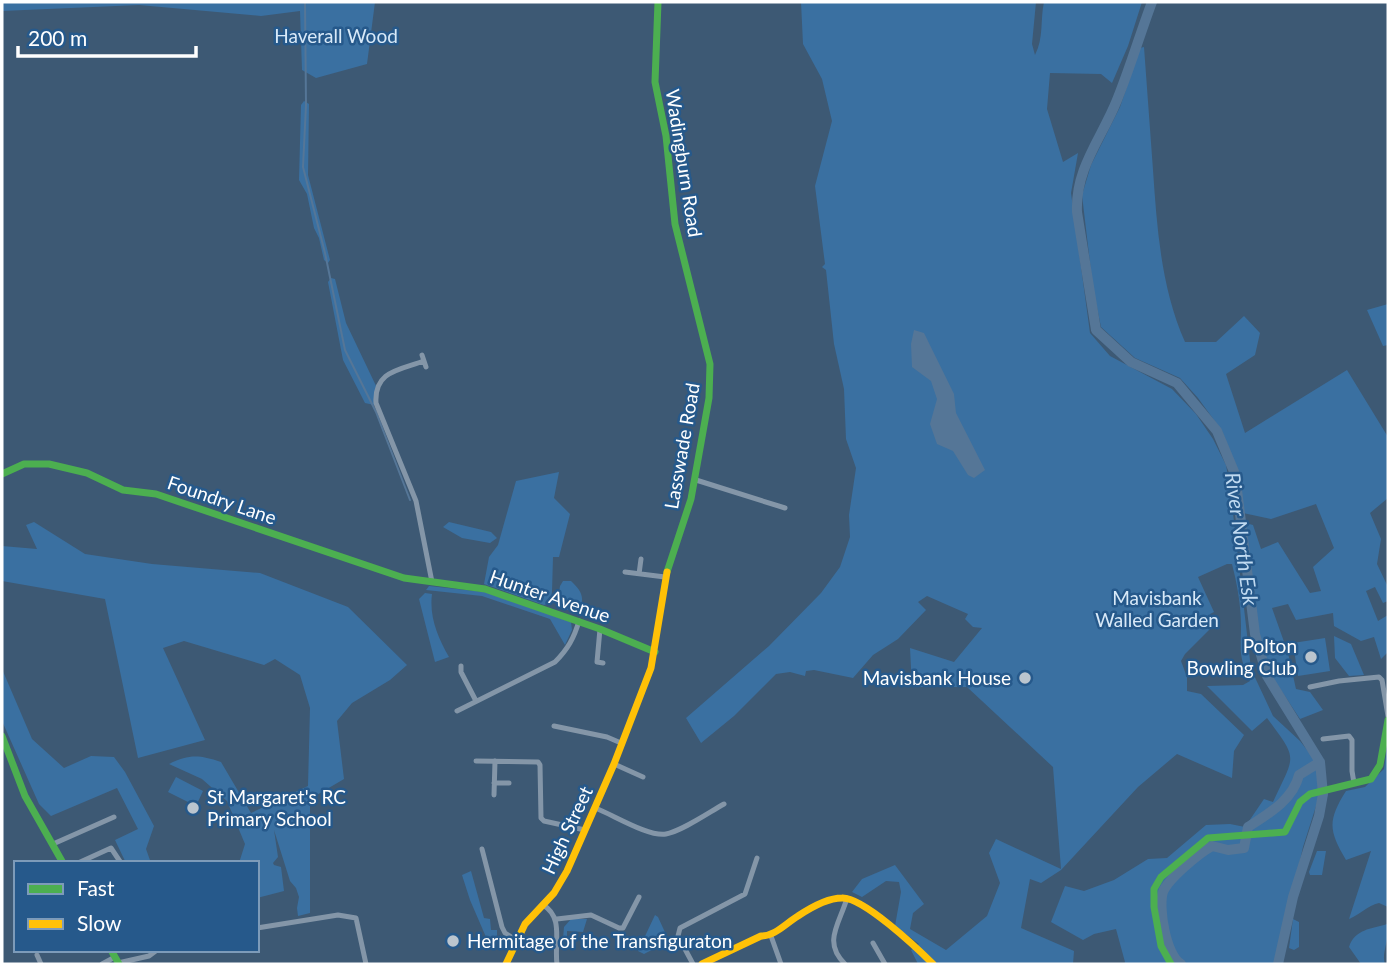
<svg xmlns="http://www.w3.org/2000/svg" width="1390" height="966" font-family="Lato,sans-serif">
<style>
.green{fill:#3a70a1}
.water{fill:#557697}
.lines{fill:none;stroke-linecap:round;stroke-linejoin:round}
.stream{stroke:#557697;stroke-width:2}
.river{stroke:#557697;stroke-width:10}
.street{stroke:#8496a8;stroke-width:5}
.fast{stroke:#4caf50;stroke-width:7}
.slow{stroke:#ffc107;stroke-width:7}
.poi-dot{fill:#bbc5ce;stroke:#26598b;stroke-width:2.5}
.labels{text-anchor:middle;stroke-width:5;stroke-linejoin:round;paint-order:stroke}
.park-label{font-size:19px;fill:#d8e9f8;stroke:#26598b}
.street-label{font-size:19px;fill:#fff;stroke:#26598b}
.poi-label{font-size:19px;fill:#fff;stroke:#26598b;text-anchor:end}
.water-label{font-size:21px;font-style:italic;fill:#c0daf1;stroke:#26598b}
</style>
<rect width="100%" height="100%" fill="#3d5974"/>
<path class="green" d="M2 2H375L367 64 316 78 302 70 300 11 261 16 139 5 2 11Z
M801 2H1036L1032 44 1035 55C1044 38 1040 20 1044 2H1142L1128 46 1112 83 1101 74 1050 73 1047 109 1063 162 1078 153 1071 193 1090 333 1110 356 1172 389 1196 414 1213 439 1226 465 1230 487 1251 669 1273 716 1300 741 1315 760 1319 783 1318 800 1303 847 1277 964H1124L1125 962 1116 929 1094 934 1083 940 1051 922 1065 886 1084 891 1114 880 1148 859 1167 858 1206 825 1230 824 1245 827 1264 799 1273 802C1295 754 1299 761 1267 718L1252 731 1207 686 1243 685 1250 681C1238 656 1241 650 1241 626 1241 604 1237 584 1232 564H1227L1198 577 1214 612 1210 614 1212 619 1216 617 1219 628 1213 626 1185 654 1181 661 1187 677V691L1201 694 1244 735 1234 751 1232 778 1177 754 1138 787 1061 870 1041 883 1030 879 1021 928 1074 951 1073 964H918L911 950 919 944 895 926 901 892 899 882 886 881 862 897 852 892 862 879 895 865 924 904 913 913 910 929 946 950 987 916 1000 883 989 853 996 839 1061 869 1053 767 967 687H912L910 648 954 662 982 628 973 627 965 619 968 614 927 596 918 602 926 610 898 639 873 655 853 678 814 670 806 671 805 676 790 672 776 674 734 716 701 743 686 718 769 646 821 593 840 567 850 537 849 515 856 468 846 439 844 389 834 344 826 270 822 267 825 264 815 186 832 121 822 79 803 44Z
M1144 47C1147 88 1150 129 1153 170 1157 228 1161 288 1185 342H1216L1244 316 1260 333 1255 355 1226 374 1245 433 1347 370 1388 437V498L1370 513 1381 539 1377 564 1388 587V601L1383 603 1375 587 1366 591 1378 621 1388 615V652L1381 659 1374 637 1361 641 1334 626 1333 613 1296 620 1288 604 1272 608 1288 653 1296 689 1310 692 1323 710 1300 719 1269 672 1253 607 1242 522 1253 525 1261 549 1278 542 1310 593 1321 591 1313 567 1334 548 1316 504 1271 519 1243 513 1238 471 1222 431 1198 398 1180 378 1135 358 1101 327 1093 288 1082 195 1091 165 1120 107 1140 48Z
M304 101 309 104 308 175 330 260 328 263 324 260 319 238 314 228 307 194 299 180 301 105Z
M331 278 335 279 346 323 378 390 374 405 365 403 343 360 328 282Z
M1388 304V345L1383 346 1367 310Z
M559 472 554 498 570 514 559 557H553L552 592 550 603 544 605 484 584 489 557 498 545 516 481Z
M34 522 85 554 152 564 260 573 348 607 407 665 390 680 352 703 337 721 344 779 310 799V913L298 916 297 908 299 897 296 888 290 881 274 830 278 857 273 863 274 865 281 867 284 891 257 898V863H239L245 844 227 801 202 779 169 764C190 754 199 755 221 762L251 813 308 786 310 708 300 675 275 659 264 665 184 641 163 648 205 740 138 758 105 599 2 581V546L37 549 26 525Z
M449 522 491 532 497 538 490 543 462 538 443 527Z
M563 581H571C584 593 584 599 579 614L557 606 560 586Z
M429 586 485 592 571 622 572 630 565 645 550 619 482 596 426 590Z
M425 593 432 594C429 617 438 638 449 657L435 662 419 599Z
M1334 636 1351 644 1364 675 1349 676 1335 658Z
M1325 638 1330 671 1298 676 1293 643Z
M2 669 32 739 64 768 91 756 114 757 125 772 154 826 146 849 151 863H126L115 840 138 829 117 788 51 816 39 804 2 721Z
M1388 741V907L1379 903C1367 906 1361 914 1349 919L1371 851 1346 860C1329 831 1327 821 1346 791L1365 787 1384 769Z
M176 777 203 791 196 806 168 792Z
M1317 851H1326L1322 875H1310L1309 872Z
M471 871 484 918 490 919 491 930H497V942L489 944 470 900 462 875Z
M655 915 658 917 669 941 644 954 638 951Z
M571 919H587L583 932 567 931V939H563L564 927Z
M1293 919 1299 922V947L1294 950 1289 948Z
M1387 924C1390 941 1381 953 1385 964H1361L1349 947C1355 929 1371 929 1387 924Z"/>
<path class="water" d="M914 330 924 333 954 394 956 413 985 470 974 478 968 475 953 451 937 444 930 424 937 399 931 381 912 367 911 344Z"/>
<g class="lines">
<path class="stream" d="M305 2 306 105 303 167 325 253 345 350 376 412 410 500"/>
<path class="river" d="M1152 2C1140 34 1130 68 1117 100 1102 138 1075 168 1077 212L1096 330 1131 362 1177 383 1217 431 1235 474 1255 634 1267 676 1320 762 1323 794 1319 816 1293 897 1278 964
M1181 964C1166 956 1158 907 1163 892 1168 879 1199 853 1212 846L1228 850 1244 848 1248 827C1268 814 1293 800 1299 775L1320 762"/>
<path class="street" d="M422 355 426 367
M424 361C399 370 374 371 376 403L416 501 432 582
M696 480 785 508
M625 572 665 577
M639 574 641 559
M600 629 597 662 603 663
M461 666V672L476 701
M1310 687 1339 681 1379 677 1382 680 1388 716
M457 711 555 662C568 649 574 638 579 621
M554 726 607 737 621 743
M1323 739 1349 736 1352 740V771L1354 783
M476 761 538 762 540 765 541 818 544 821 585 830
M614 764 643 777
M494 783H509
M494 795 495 761
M595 808C612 814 648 837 666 834 682 831 708 813 724 804
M53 844 114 817
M482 849 502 927 505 933 516 940
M78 863 111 848 121 863
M543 905C564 917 554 943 557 964
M557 919 591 915 619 928H623L639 897
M257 928 338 915 356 918 366 964
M771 936 781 964
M873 943 885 964
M37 955 41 964
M118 963 149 956 157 950
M102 964 115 957
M693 964 678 936 680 928 745 894 757 858
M845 964C822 942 840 923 847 898"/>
<path class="fast" d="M658 2 655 82 666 136 675 224 710 364 709 398 691 499 667 572
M2 474 24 464H49L87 473 123 490 156 494 404 578 485 589 600 629 655 652
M2 736 25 796 63 863
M111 950 119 964
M1171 964 1161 946 1154 907V889L1161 877 1208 838 1285 832 1300 802 1310 794 1371 779 1380 765 1388 720"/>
<path class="slow" d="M506 964 525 924 554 893 567 871 614 764 651 668 667 572
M702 964 761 936C775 936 785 924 798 916 810 908 827 898 842 898 863 897 917 948 933 964"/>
</g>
<g class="poi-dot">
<circle cx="1311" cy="657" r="7"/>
<circle cx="1025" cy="678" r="7"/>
<circle cx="193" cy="808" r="7"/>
<circle cx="453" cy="941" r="7"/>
</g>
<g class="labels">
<g class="park-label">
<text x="336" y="43">Haverall Wood</text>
<text x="1157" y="605">Mavisbank<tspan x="1157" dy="22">Walled Garden</tspan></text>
</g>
<g class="street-label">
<text transform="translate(684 163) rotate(81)" y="7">Wadingburn Road</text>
<text transform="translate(682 446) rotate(-80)" y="7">Lasswade Road</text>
<text transform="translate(222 500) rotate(19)" y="7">Foundry Lane</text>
<text transform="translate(550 596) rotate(19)" y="7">Hunter Avenue</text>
<text transform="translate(567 830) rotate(-65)" y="7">High Street</text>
</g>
<g class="poi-label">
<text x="1297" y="653">Polton<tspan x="1297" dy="22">Bowling Club</tspan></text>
<text x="1011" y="685">Mavisbank House</text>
<text x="207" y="804" text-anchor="start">St Margaret's RC<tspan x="207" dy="22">Primary School</tspan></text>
<text x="467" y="948" text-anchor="start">Hermitage of the Transfiguraton</text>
</g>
<g class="water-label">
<text transform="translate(1241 539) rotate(82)" y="7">River North Esk</text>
</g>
</g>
<rect width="1390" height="966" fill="none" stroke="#ffffff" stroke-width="7"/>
<rect x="14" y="861" width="245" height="91" fill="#26598b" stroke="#7d9bb9" stroke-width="2"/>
<rect x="28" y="884" width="35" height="10" fill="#4caf50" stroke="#7d9bb9" stroke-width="2"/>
<text x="77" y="896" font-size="21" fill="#ffffff">Fast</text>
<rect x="28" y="919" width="35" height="10" fill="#ffc107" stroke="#7d9bb9" stroke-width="2"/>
<text x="77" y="931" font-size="21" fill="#ffffff">Slow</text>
<path d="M18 46v10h178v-10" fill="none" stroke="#ffffff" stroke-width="3.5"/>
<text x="28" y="46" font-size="21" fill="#ffffff" stroke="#26598b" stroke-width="5" paint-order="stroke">200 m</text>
</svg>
